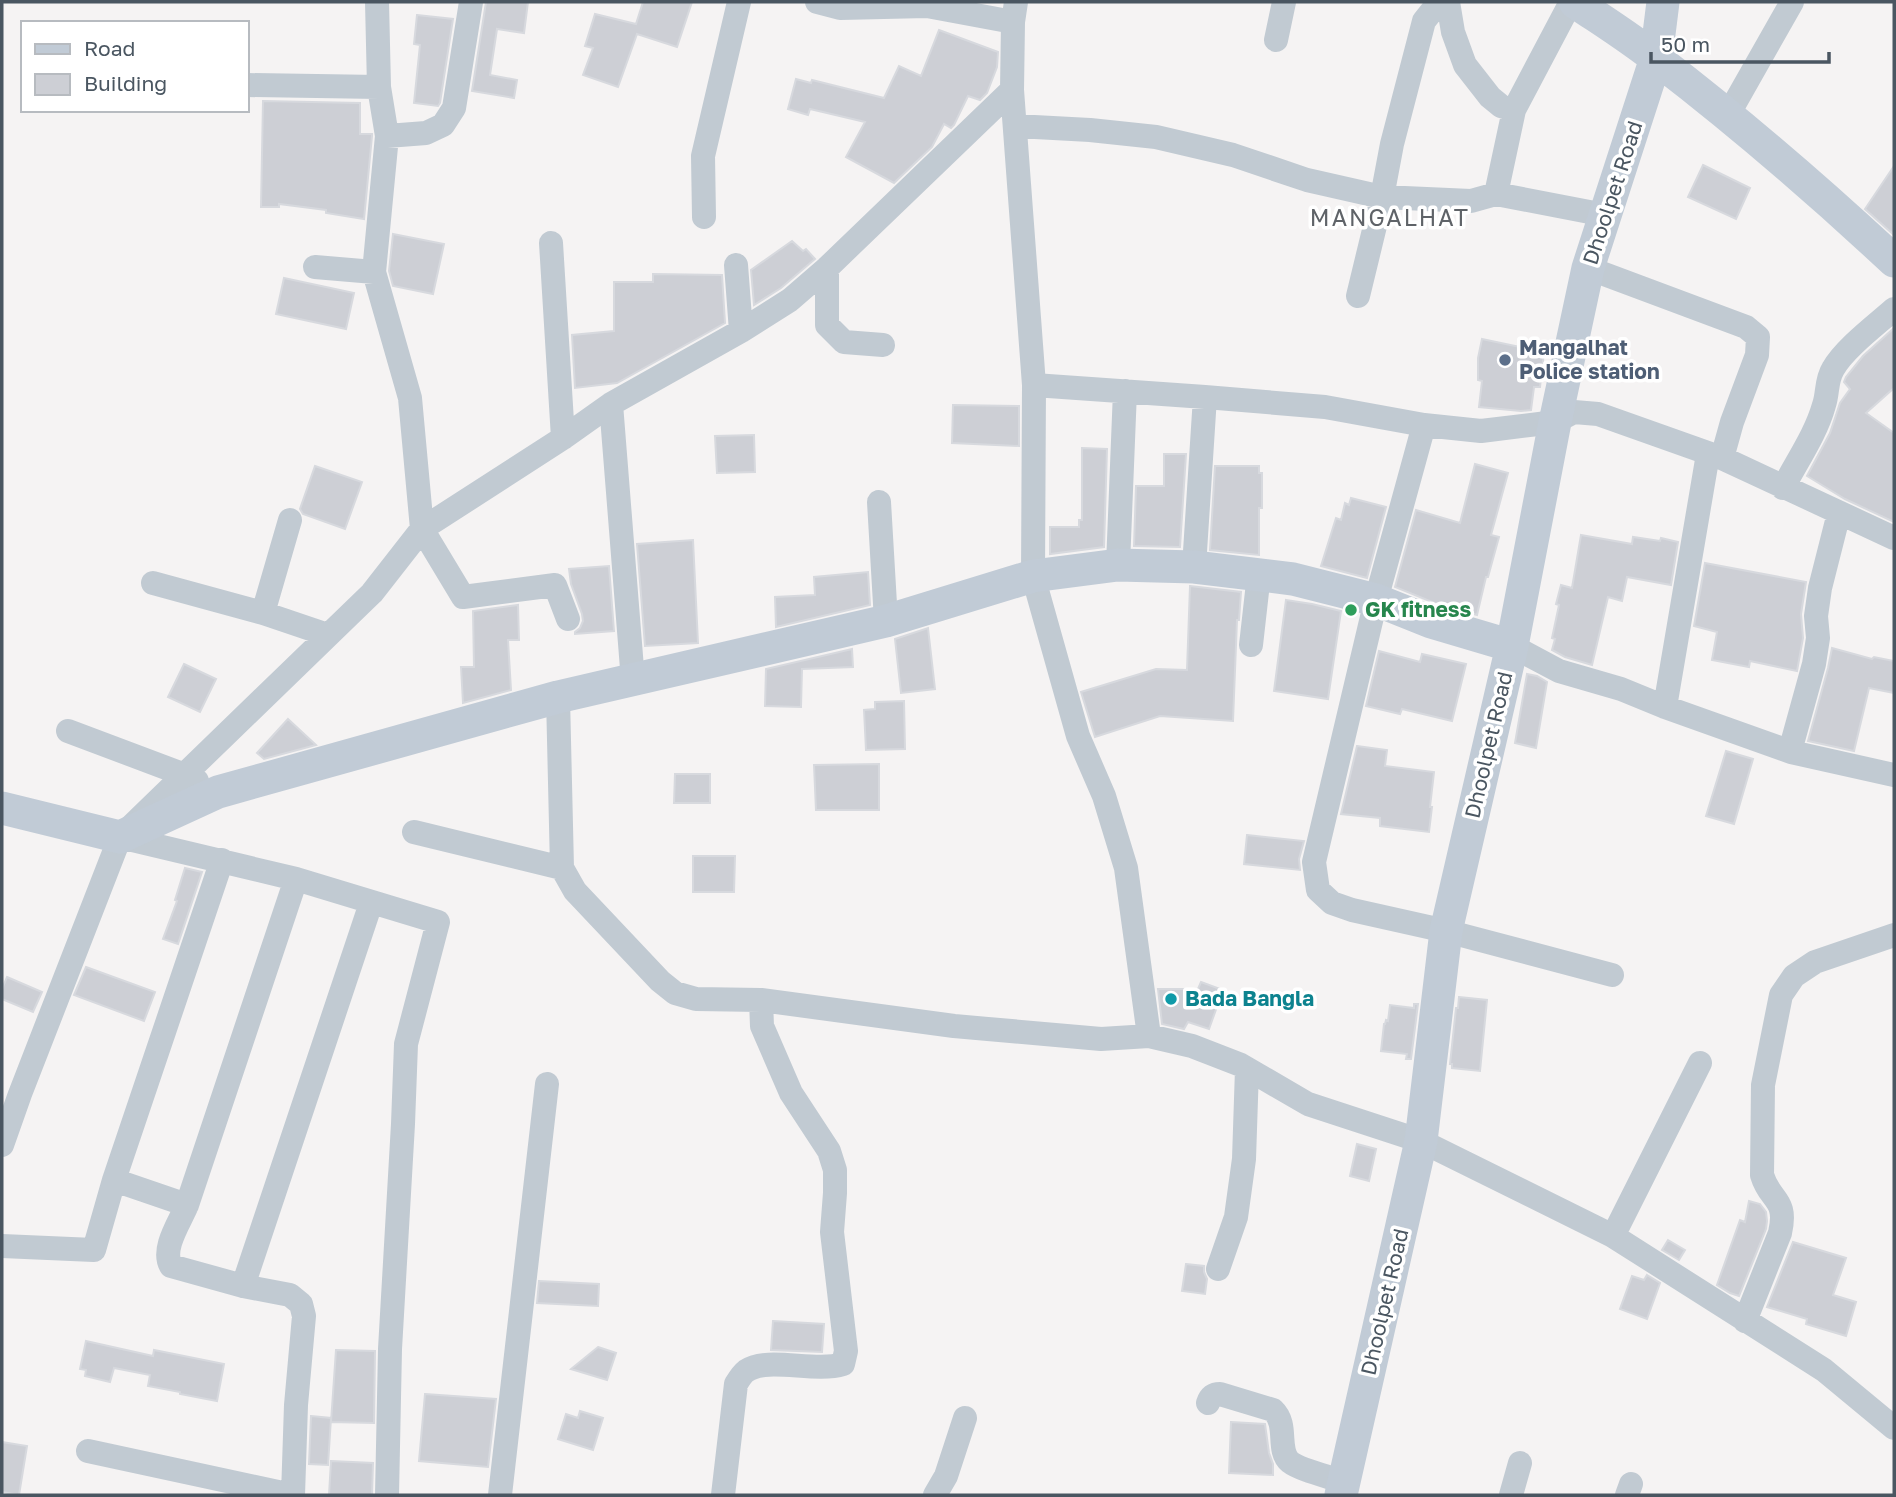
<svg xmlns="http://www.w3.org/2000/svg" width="1896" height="1497" font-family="'Golos Text',sans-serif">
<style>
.building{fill:#cdcfd5;stroke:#d7d9de;stroke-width:2}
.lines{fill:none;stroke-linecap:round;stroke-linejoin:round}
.street{stroke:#c1cad2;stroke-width:24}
.secondary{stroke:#c1cbd6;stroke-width:33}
.service-dot{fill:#5c6f8a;stroke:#fff;stroke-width:2.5}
.leisure-dot{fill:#2e9e5b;stroke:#fff;stroke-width:2.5}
.culture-dot{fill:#0f9aa8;stroke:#fff;stroke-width:2.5}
.labels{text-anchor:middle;stroke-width:7;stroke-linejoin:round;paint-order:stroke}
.street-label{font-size:21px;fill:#4a5661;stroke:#fff}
.service-label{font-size:21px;font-weight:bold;fill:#4e5e75;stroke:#fff;text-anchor:start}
.leisure-label{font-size:21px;font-weight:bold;fill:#27864d;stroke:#fff;text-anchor:start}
.culture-label{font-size:21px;font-weight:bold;fill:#0d838f;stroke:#fff;text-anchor:start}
.neighbourhood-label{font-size:23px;letter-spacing:2px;fill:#5f6368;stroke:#fff}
</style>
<rect width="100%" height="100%" fill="#f5f3f3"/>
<path class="building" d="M486 2H528L524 33 497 29 490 75 517 80 514 98 472 91Z
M643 2H692L677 47 637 34 618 87 583 75 593 48 585 46 595 14 636 24Z
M417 15 453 19 440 103 438 106 414 103 420 45 414 44Z
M939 30 998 52 997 67 987 93 980 100 968 96 954 125 951 128 944 124 932 147 894 183 846 157 865 122 810 109 808 115 788 109 796 79 811 83 812 80 884 98 899 66 921 76Z
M263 101 360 103V134H372V136L364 219 326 213V210L279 204V207H261Z
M1703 165 1750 188 1736 219 1688 197Z
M1894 166V235L1865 209Z
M393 234 444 244 433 294 393 286 389 271Z
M792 241 803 251 806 249 815 259 781 288 754 305 751 270Z
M653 274 722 275 725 323 617 383 575 388 572 335 614 331V282H653Z
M284 278 354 293 346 329 276 314Z
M1894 328V388L1866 413 1894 433V522L1845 499 1807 476 1830 433 1840 403 1850 389 1844 382 1846 377 1863 356Z
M1482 339 1544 352 1540 387H1534L1531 410 1521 411 1479 407 1482 381 1478 380V358Z
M953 405 1019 406V446L952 443Z
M754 435 755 472 717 473 715 436Z
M1082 448 1107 449 1104 547 1050 554V527H1079V520H1082Z
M1164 454H1186L1180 547 1134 546 1136 486H1164Z
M1475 464 1508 473 1491 535 1499 537 1488 577H1486L1477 615 1437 604 1395 587 1416 510 1460 523Z
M315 466 362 482 345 529 303 514 300 509Z
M1215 466H1259V473H1262V508H1259V555L1210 550Z
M1351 498 1386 507 1367 578 1321 566 1336 518 1341 520 1345 503 1349 505Z
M1581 535 1632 544 1633 537 1660 541 1661 538 1678 542 1671 585 1627 577 1622 601 1608 597 1592 665 1565 657 1552 650 1555 639 1552 638 1559 605 1556 604 1561 585 1572 588Z
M693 540 698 643 645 646 637 544Z
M1705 563 1806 582 1801 614 1803 638 1797 671 1750 661 1749 667 1712 660 1717 632 1694 626Z
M609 566 614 631 575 634V632L580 628 583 621 582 614 571 584 569 569Z
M868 572 870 605 776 627 775 597 815 595 814 577Z
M1190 586 1241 592 1239 620H1237L1233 721 1160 716 1095 737 1081 692 1156 669 1187 670Z
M1286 600 1312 604 1341 611 1328 699 1274 691Z
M518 605 519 640H508L511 690 463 703 461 667H474L473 611Z
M928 628 935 689 901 693 895 639Z
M1832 648 1872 659 1874 657 1894 661V693L1869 688 1854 751 1808 741 1828 668Z
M852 649 853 667 802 669 801 707 765 706 766 669Z
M1379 651 1420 662 1422 654 1466 664 1452 721 1402 709 1400 714 1366 706Z
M184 664 216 679 200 712 168 697Z
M1527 674 1537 676 1547 682 1536 748 1515 743Z
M904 701 905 749 866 750 864 710 875 709V702Z
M288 719 316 745 264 759 257 753Z
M1357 746 1387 750 1385 766 1434 772 1430 807H1432L1429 832 1380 826V818L1341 814Z
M1726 751 1753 759 1734 824 1706 816Z
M879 764V810H816L814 765Z
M675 774H710V803H674Z
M1247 835 1304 841 1299 859 1300 870 1244 864Z
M693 856H735L734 892H693Z
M185 868 202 872 178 944 163 939 177 901 175 900Z
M86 967 155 992 144 1021 74 995Z
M7 977 42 992 33 1012 2 999V989Z
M1201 982 1223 990 1209 1029 1188 1022 1184 1029 1162 1024 1158 989H1198Z
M1459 997 1487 1000 1480 1071 1452 1068V1064H1450L1456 1008H1458Z
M1414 1004H1418L1411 1059H1406L1407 1054 1381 1051 1384 1024H1385L1386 1020 1388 1021 1390 1005 1414 1008Z
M1357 1144 1376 1149 1369 1181 1350 1176Z
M1749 1201 1760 1204 1766 1212 1767 1221 1766 1229 1739 1296 1730 1293 1717 1285 1740 1220 1745 1222Z
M1668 1240 1685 1250 1679 1260 1662 1250Z
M1793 1242 1846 1258 1833 1295 1856 1302 1846 1336 1806 1324 1807 1319 1767 1307Z
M1186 1264 1204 1266V1272L1207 1279 1205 1294 1182 1291Z
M1647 1275 1660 1283 1647 1319 1620 1309 1632 1276 1644 1280Z
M539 1281 599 1284 598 1306 537 1303Z
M773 1321 824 1324 822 1352 771 1350Z
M86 1341 153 1356 154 1350 224 1364 217 1401 180 1394V1392L148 1386 150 1375 114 1368 110 1382 85 1376 86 1370 80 1369Z
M598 1347 616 1353 607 1380 571 1369Z
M336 1350 375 1351 374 1423 331 1422Z
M425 1394 496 1399 488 1467 419 1461Z
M580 1411 603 1418 593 1450 558 1439 566 1414 578 1418Z
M311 1416 331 1418 328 1465 309 1464Z
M1231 1422 1265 1424 1269 1453 1273 1464V1475L1229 1473Z
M2 1442 27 1446 19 1495 2 1492Z
M331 1461 373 1463 372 1495H329Z"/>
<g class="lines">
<path class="street" d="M377 2 379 87 387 136 374 272 410 398 422 529 463 597 555 585 568 619
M817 2 840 8 927 6 1013 22
M1448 2 1453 32 1465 65 1490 97 1501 106 1514 110
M1276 40 1284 2
M247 85 379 87
M1012 90 1034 385 1033 576 1078 736 1104 796 1126 868 1149 1036
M1728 115 1792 2
M1015 126 1090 130 1156 137 1233 155 1307 180 1382 197 1471 201 1496 194 1514 110 1571 2
M387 136 426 133 443 125 454 108 471 2
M1496 194 1605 215
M704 217 703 156 739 2
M551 243 563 438
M736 265 741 331
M315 267 374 272
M827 268V325L844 342 883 345
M1588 268 1746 327 1758 337 1757 355 1732 422 1722 458
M1358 296 1382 197 1392 144 1424 21 1439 2
M1034 385 1205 397 1325 407 1424 425 1376 600 1314 862 1318 890 1332 903 1352 910 1446 931 1612 975
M611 404 633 681
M1424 425 1481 431 1555 422 1574 412 1598 414 1722 458 1894 538
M1783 488C1797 461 1816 434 1824 405 1828 394 1826 380 1833 369 1844 349 1876 325 1894 309
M879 502 886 621
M1118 565 1125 391
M1194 567 1205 397
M153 583 263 613 328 635
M263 613 290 520
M1251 645 1259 574
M1512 646 1559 671 1621 689 1665 707 1791 752 1894 775
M558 697 562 868 575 891 660 981 675 993 696 999 761 1000 954 1026 1101 1039 1149 1036 1192 1046 1241 1065 1308 1104 1421 1141 1613 1236 1824 1370 1894 1428
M1665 707 1708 454
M68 731 185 775 197 781
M1790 751 1814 664 1818 638 1816 616 1820 588 1839 513
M414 832 562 868
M120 837 296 879 438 922 406 1044 403 1124 390 1349 387 1495
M2 1145 20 1094 120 837 372 593 422 529 563 438 611 404 741 331 790 300 827 268 1012 90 1013 22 1016 2
M114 1180 187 1205
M1613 1236 1700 1063
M2 1246 94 1250 114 1180 222 860
M1218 1269 1236 1217 1244 1159 1247 1069
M243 1286 371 903
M1745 1321 1780 1233C1788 1198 1770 1202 1762 1175L1763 1085 1781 995 1794 976 1815 962 1894 935
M1208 1403C1210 1397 1213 1394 1220 1394L1273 1410C1289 1425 1276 1450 1290 1462 1300 1470 1331 1477 1344 1482
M88 1451 292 1495
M293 1495 296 1405 304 1316 301 1304 290 1295 243 1286 171 1266C161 1249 180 1222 187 1205L296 879
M500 1495 547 1084
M723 1495 736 1384C739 1379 742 1374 746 1371 768 1356 814 1373 843 1364L846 1351 832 1232 835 1193V1170L829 1151 791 1093 762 1026 761 1000
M935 1495 946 1476 965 1418
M1511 1495 1520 1463
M1627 1495 1631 1484"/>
<path class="secondary" d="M1575 2C1603 21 1632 39 1658 60 1740 123 1819 191 1894 261
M2 808 120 837 218 792 558 697 886 621 1033 576 1118 565 1194 567 1293 579 1376 600 1431 622 1512 646
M1341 1495 1421 1141 1446 931 1512 646 1555 422 1588 268 1656 58 1663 2"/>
</g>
<circle class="service-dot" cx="1505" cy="360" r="7"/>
<circle class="leisure-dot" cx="1351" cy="610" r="7"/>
<circle class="culture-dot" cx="1171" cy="999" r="7"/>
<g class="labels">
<g class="street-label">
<text transform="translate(1613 193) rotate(-72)" y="7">Dhoolpet Road</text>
<text transform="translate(1489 745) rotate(-77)" y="7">Dhoolpet Road</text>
<text transform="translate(1385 1302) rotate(-77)" y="7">Dhoolpet Road</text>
</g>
<g class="service-label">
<text x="1519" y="355">Mangalhat<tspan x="1519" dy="24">Police station</tspan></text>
</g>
<g class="leisure-label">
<text x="1365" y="617">GK fitness</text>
</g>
<g class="culture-label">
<text x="1185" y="1006">Bada Bangla</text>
</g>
<g class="neighbourhood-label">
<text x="1390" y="226">MANGALHAT</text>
</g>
</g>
<rect width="1896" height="1497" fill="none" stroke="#4a5661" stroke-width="7"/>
<rect x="21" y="21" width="228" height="91" fill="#ffffff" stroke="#b7bbc0" stroke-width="2"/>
<rect x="35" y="44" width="35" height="10" fill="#c1cbd6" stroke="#b7bbc0" stroke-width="2"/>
<text x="84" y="56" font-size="21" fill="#4a5661">Road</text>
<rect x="35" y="74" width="35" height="21" fill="#cdcfd5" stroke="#b7bbc0" stroke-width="2"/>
<text x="84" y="91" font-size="21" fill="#4a5661">Building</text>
<path d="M1651 52v10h178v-10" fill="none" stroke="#4a5661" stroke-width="3.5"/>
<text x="1661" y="52" font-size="21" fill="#4a5661" stroke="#ffffff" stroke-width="5" paint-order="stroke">50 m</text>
</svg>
